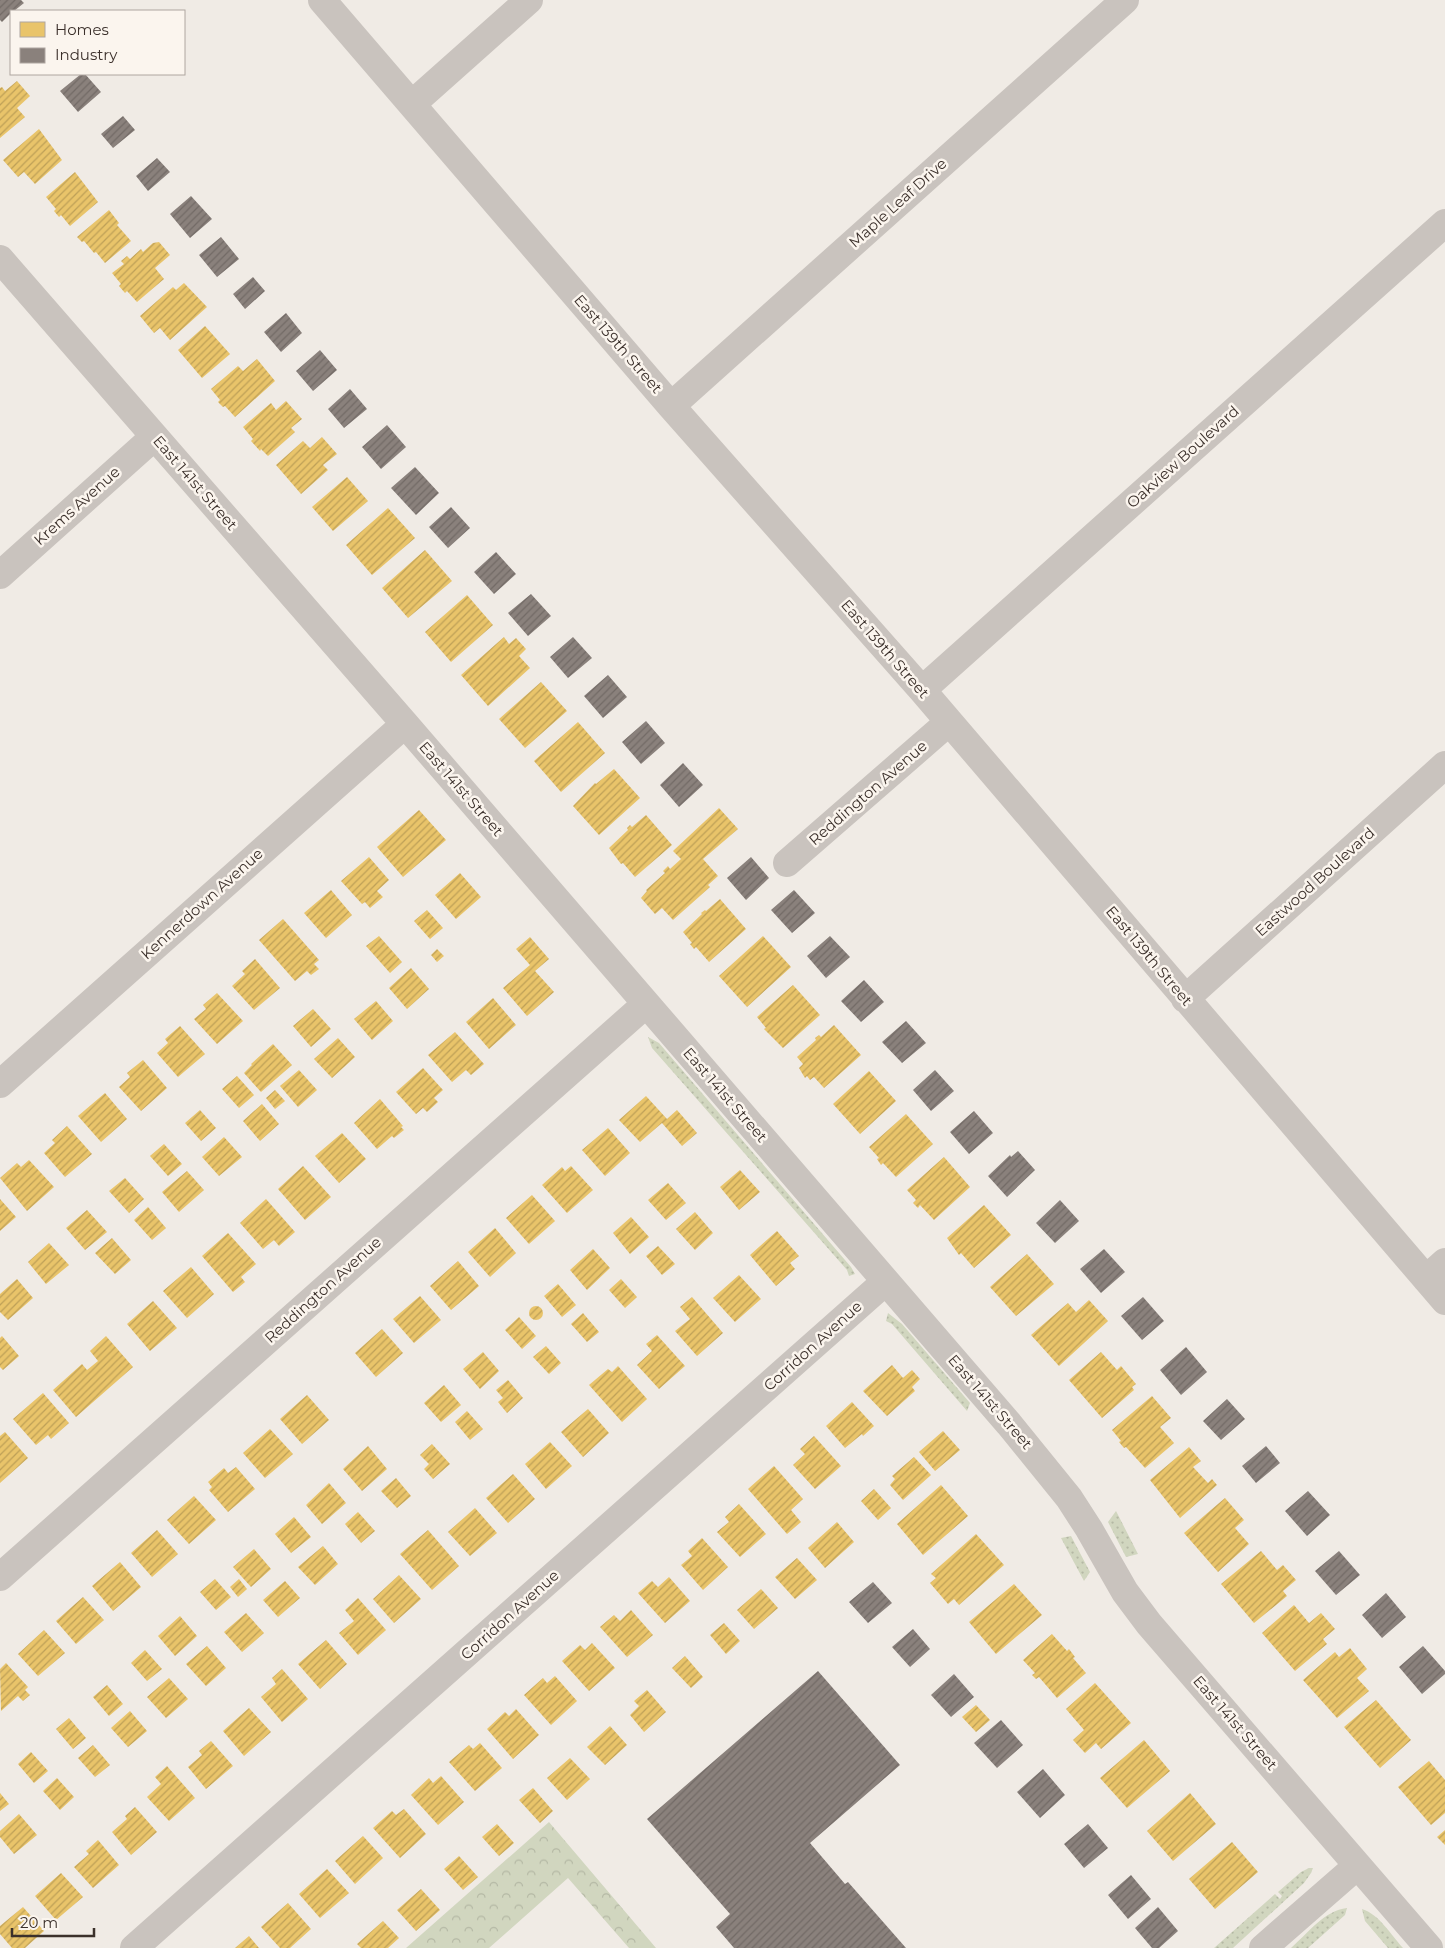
<svg xmlns="http://www.w3.org/2000/svg" width="1445" height="1948" font-family="Montserrat,sans-serif">
<style>
.grass{fill:url(#grass-dots)}
.forest{fill:url(#forest-crowns)}
.homes{fill:url(#homes-hatch)}
.industry{fill:url(#industry-hatch)}
.lines{fill:none;stroke-linecap:round;stroke-linejoin:round}
.street{stroke:#c9c3be;stroke-width:28}
.labels{text-anchor:middle;stroke-width:5;stroke-linejoin:round;paint-order:stroke}
.street-label{font-size:15px;fill:#3b302b;stroke:#fbf5ee}
</style>
<defs>
<pattern id="grass-dots" width="8" height="8" patternUnits="userSpaceOnUse" patternTransform="scale(1.25)"><rect width="8" height="8" fill="#d1d6bf"/><path d="M2 2h.1M6 6h.1" fill="none" stroke="#b4b8a4" stroke-width="1.8" stroke-linecap="round"/></pattern>
<pattern id="forest-crowns" width="20" height="18" patternUnits="userSpaceOnUse" patternTransform="scale(1.25)"><rect width="20" height="18" fill="#d1d6bf"/><path d="M2 6a3 3 0 1 1 6 0M12 15a3 3 0 1 1 6 0" fill="none" stroke="#b4b8a4"/></pattern>
<pattern id="homes-hatch" width="6" height="6" patternUnits="userSpaceOnUse" patternTransform="scale(1.25)"><rect width="6" height="6" fill="#e9c46a"/><path d="M-1 1l2-2M0 6l6-6M5 7l2-2" fill="none" stroke="#bea057"/></pattern>
<pattern id="industry-hatch" width="6" height="6" patternUnits="userSpaceOnUse" patternTransform="scale(1.25)"><rect width="6" height="6" fill="#8a817c"/><path d="M-1 1l2-2M0 6l6-6M5 7l2-2" fill="none" stroke="#726a66"/></pattern>
</defs>
<rect width="100%" height="100%" fill="#f0ebe5"/>
<path class="grass" d="M648 1037 659 1043 851 1267 855 1274 849 1276 847 1270 652 1048Z
M888 1313 902 1324 970 1403 967 1411 892 1324 886 1321Z
M1116 1511 1138 1554 1126 1557 1108 1522Z
M1071 1536 1090 1572 1084 1581 1061 1538Z
M1309 1868H1313L1311 1873 1304 1883 1233 1948H1214L1275 1894 1280 1899 1282 1896 1278 1892 1301 1872Z
M1347 1908 1345 1915 1308 1948H1291C1307 1934 1325 1910 1347 1908Z
M1362 1909C1380 1915 1391 1935 1403 1948H1388L1365 1921Z"/>
<path class="forest" d="M549 1822 656 1948H629L568 1878 489 1948H406Z"/>
<path class="homes" d="M17 81 30 96 17 108 25 117 0 138V88L2 87 5 91Z
M39 129 62 160 35 184 24 172 18 177 3 160Z
M75 172 98 202 70 226 61 215 59 217 54 211 56 209 46 197Z
M109 210 119 223 117 225 131 241 105 263 96 252 94 253 84 241 82 242 77 237Z
M159 242 170 255 155 268 164 279 137 302 127 291 125 293 119 286 121 284 112 273 124 264 121 261 127 256 130 259 141 249 143 252 153 243Z
M184 283 207 307 170 340 160 328 154 333 140 316 173 287 176 290Z
M205 326 230 354 202 378 178 350Z
M257 359 275 381 235 417 225 406 223 407 218 402 220 400 211 389 238 366 243 371Z
M286 401 302 419 291 428 295 432 268 456 261 449 260 451 251 441 253 439 243 427 271 403 276 410Z
M322 437 337 454 323 465 328 470 301 494 276 465 303 441 310 448Z
M347 477 368 501 333 531 312 507Z
M388 508 415 538 372 575 346 545Z
M425 550 452 581 408 618 382 588Z
M467 595 493 625 451 662 425 632Z
M504 637 509 644 516 638 526 649 519 656 530 668 488 706 461 675Z
M541 682 567 711 525 748 499 719Z
M578 722 605 753 561 792 534 761Z
M614 769 640 798 599 835 573 806 595 783 596 784Z
M719 808 738 829 703 859 718 876 708 885 710 887 673 920 662 908 655 914 641 898 647 891 646 890 665 873 663 871 668 866 670 869 681 859 673 851Z
M419 810 446 840 403 877 377 847Z
M646 815 672 845 635 877 623 863 621 864 609 848 628 830 627 828 630 825 632 827Z
M369 857 389 880 377 891 383 897 370 908 365 902 362 904 341 881Z
M460 873 481 897 456 919 435 895Z
M331 890 352 915 326 938 304 913Z
M720 899 746 929 709 962 696 947 694 949 690 944 692 943 683 932 702 914 701 913 705 910 706 911Z
M427 910 443 928 430 939 414 921Z
M283 919 319 960 314 964 319 969 311 975 307 971 295 981 259 940Z
M379 936 402 962 390 973 366 946Z
M763 936 791 967 747 1007 719 976Z
M530 937 549 959 535 971 554 992 527 1016 503 988 530 965 516 949Z
M437 949 444 956 437 962 431 955Z
M255 959 280 988 254 1010 232 986 245 974 242 971Z
M411 968 429 989 407 1009 389 988Z
M793 985 820 1015 783 1048 764 1029 766 1028 757 1017Z
M217 993 243 1021 217 1044 194 1019 206 1009 203 1005Z
M493 998 516 1025 489 1049 466 1022Z
M376 1001 393 1021 372 1040 354 1019Z
M313 1009 331 1029 311 1047 293 1026Z
M834 1025 861 1055 824 1088 814 1077 810 1080 807 1076 805 1078 799 1068 803 1064 797 1057 816 1040 815 1038 819 1035 821 1037Z
M180 1026 205 1054 178 1077 157 1053 168 1043 165 1039Z
M455 1032 484 1064 471 1075 466 1070 452 1082 428 1055Z
M338 1038 355 1057 332 1078 314 1059Z
M273 1044 292 1065 261 1092 244 1073 252 1065 251 1064Z
M143 1060 167 1088 141 1111 119 1087 130 1077 127 1073Z
M423 1068 443 1090 434 1098 438 1102 427 1112 423 1108 416 1114 396 1092Z
M299 1070 317 1090 298 1107 280 1086Z
M869 1071 896 1101 860 1134 833 1104Z
M237 1076 254 1095 239 1108 222 1089Z
M275 1090 285 1101 275 1109 266 1098Z
M105 1093 127 1119 101 1142 78 1116Z
M646 1096 667 1119 677 1110 697 1133 682 1146 662 1123 640 1142 619 1120Z
M380 1099 403 1126 401 1127 404 1130 394 1138 392 1136 377 1149 354 1123Z
M262 1104 279 1124 260 1141 243 1121Z
M200 1110 216 1128 201 1141 185 1123Z
M906 1114 933 1144 896 1177 883 1163 881 1165 877 1159 879 1158 869 1147Z
M67 1126 92 1154 65 1177 44 1153 55 1143 52 1140Z
M608 1128 630 1153 605 1176 582 1150Z
M342 1133 366 1159 339 1183 315 1156Z
M224 1137 242 1157 219 1176 202 1157Z
M164 1144 182 1164 168 1176 150 1156Z
M944 1157 970 1187 934 1220 920 1205 918 1208 913 1203 916 1200 907 1190Z
M29 1160 54 1187 27 1211 0 1178 17 1163 21 1167Z
M303 1166 331 1197 305 1220 278 1189Z
M571 1166 593 1190 567 1213 542 1185 562 1167 565 1171Z
M740 1170 760 1192 739 1210 720 1187Z
M187 1171 204 1190 179 1212 162 1192Z
M125 1178 144 1199 129 1213 109 1191Z
M668 1183 686 1203 666 1220 648 1200Z
M532 1195 555 1221 529 1244 506 1218Z
M0 1199 16 1217 0 1231Z
M266 1199 295 1232 279 1246 274 1240 263 1249 240 1223Z
M984 1205 1011 1235 974 1268 961 1253 959 1255 947 1238Z
M148 1207 166 1228 152 1240 134 1220Z
M87 1210 107 1232 85 1250 66 1228Z
M695 1212 713 1233 695 1250 676 1229Z
M631 1217 649 1237 630 1254 613 1233Z
M495 1228 516 1253 490 1277 468 1252Z
M777 1231 799 1256 790 1263 795 1269 776 1286 750 1255Z
M228 1233 256 1264 241 1277 245 1282 233 1292 202 1256Z
M112 1238 131 1260 115 1274 95 1253Z
M49 1243 69 1265 46 1284 28 1262Z
M658 1246 675 1264 662 1275 646 1256Z
M593 1249 610 1268 587 1290 570 1270Z
M1027 1254 1054 1284 1016 1316 990 1287Z
M458 1261 479 1286 451 1310 430 1286Z
M191 1267 214 1294 187 1318 163 1291Z
M739 1275 761 1299 735 1322 713 1298Z
M17 1279 33 1298 8 1320 0 1312V1294Z
M621 1279 637 1297 625 1308 609 1290Z
M558 1284 576 1305 562 1317 544 1296Z
M420 1296 441 1320 414 1343 393 1319Z
M692 1297 723 1333 697 1356 675 1331 690 1319 680 1307Z
M1089 1300 1108 1321 1059 1366 1031 1335 1068 1303 1076 1312Z
M153 1301 177 1328 150 1351 127 1324Z
M529 1313a7 7 0 1 1 14 0a7 7 0 1 1-14 0Z
M583 1313 599 1332 587 1342 571 1324Z
M519 1317 536 1336 522 1349 505 1330Z
M382 1329 403 1353 376 1377 355 1353Z
M657 1335 685 1366 659 1389 637 1365 652 1351 646 1344Z
M2 1336 19 1356 3 1370 0 1367V1338Z
M106 1336 133 1367 76 1417 53 1390 82 1364 87 1370 98 1361 90 1351Z
M546 1346 561 1363 549 1374 533 1357Z
M483 1352 499 1371 480 1389 463 1369Z
M1101 1352 1117 1370 1121 1366 1136 1384 1132 1387 1134 1390 1102 1418 1069 1380Z
M892 1365 903 1378 912 1370 920 1379 912 1387 915 1391 887 1416 863 1391Z
M618 1366 647 1399 622 1422 589 1385 608 1369 612 1372Z
M508 1380 523 1398 507 1413 498 1402 503 1398 496 1390Z
M444 1385 461 1405 441 1422 424 1403Z
M43 1393 69 1423 51 1439 48 1435 36 1445 13 1419Z
M307 1395 329 1420 302 1444 280 1419Z
M1152 1396 1171 1418 1160 1427 1174 1443 1145 1468 1126 1447 1124 1448 1119 1442 1121 1441 1112 1430Z
M852 1402 874 1426 863 1436 862 1434 845 1448 826 1426Z
M588 1409 609 1433 583 1457 561 1432Z
M467 1411 483 1429 470 1440 455 1422Z
M270 1429 293 1454 265 1478 243 1453Z
M943 1431 960 1450 935 1471 919 1452Z
M5 1432 28 1458 0 1483V1436Z
M814 1436 841 1466 815 1489 793 1465 805 1454 800 1449Z
M550 1442 572 1466 546 1489 525 1464Z
M432 1444 450 1464 433 1479 424 1469 429 1464 420 1455Z
M368 1446 387 1469 362 1491 343 1469Z
M1189 1447 1201 1461 1193 1467 1208 1483 1212 1479 1217 1485 1180 1518 1150 1480Z
M914 1457 931 1475 903 1500 890 1485 895 1479 892 1476Z
M774 1466 803 1499 791 1510 801 1522 787 1534 748 1489Z
M236 1467 255 1489 228 1512 209 1490 212 1487 208 1482 224 1468 228 1473Z
M513 1474 535 1499 508 1523 486 1498Z
M396 1478 411 1496 397 1508 381 1491Z
M329 1483 346 1503 322 1524 306 1505Z
M941 1485 968 1516 923 1555 897 1524Z
M874 1489 891 1508 878 1520 861 1501Z
M194 1496 216 1520 189 1544 167 1520Z
M1225 1498 1244 1520 1235 1528 1249 1544 1218 1572 1184 1533Z
M739 1504 766 1534 740 1557 717 1532 729 1522 725 1517Z
M475 1508 497 1533 470 1556 448 1532Z
M358 1512 375 1531 361 1543 345 1524Z
M294 1517 311 1537 291 1553 275 1534Z
M837 1522 854 1542 825 1568 808 1548Z
M157 1530 178 1554 152 1577 131 1553Z
M428 1530 459 1566 432 1590 400 1554Z
M976 1534 1004 1565 959 1605 954 1599 948 1604 930 1583 936 1578 931 1574Z
M702 1538 728 1567 703 1590 681 1565 692 1556 688 1551Z
M323 1546 338 1564 315 1585 298 1567Z
M254 1549 271 1569 251 1587 233 1567Z
M1261 1551 1277 1570 1283 1565 1296 1580 1283 1591 1287 1596 1254 1623 1221 1584Z
M797 1558 817 1580 795 1599 775 1577Z
M120 1562 141 1587 113 1611 92 1586Z
M399 1575 421 1599 394 1623 373 1599Z
M669 1577 690 1601 665 1623 638 1593 652 1581 658 1587Z
M215 1579 231 1597 216 1610 200 1592Z
M239 1579 247 1589 238 1597 230 1587Z
M285 1581 300 1598 278 1617 263 1600Z
M1014 1584 1042 1615 996 1654 969 1622Z
M761 1589 778 1608 754 1629 737 1610Z
M83 1597 104 1620 76 1644 56 1621Z
M358 1598 386 1630 358 1655 339 1633 354 1621 345 1610Z
M1294 1605 1309 1623 1321 1613 1335 1629 1323 1639 1327 1644 1295 1671 1262 1633Z
M631 1610 653 1635 627 1657 600 1627 614 1615 620 1621Z
M246 1613 264 1633 242 1652 224 1632Z
M180 1616 197 1636 175 1656 158 1636Z
M724 1623 740 1641 726 1654 710 1635Z
M44 1630 65 1653 38 1676 18 1654Z
M1052 1634 1067 1651 1069 1649 1075 1657 1073 1658 1086 1673 1057 1698 1039 1677 1036 1679 1032 1675 1035 1673 1023 1660Z
M326 1640 347 1664 320 1689 298 1664Z
M592 1643 615 1668 589 1691 562 1661 580 1645 585 1650Z
M207 1646 226 1668 206 1686 186 1664Z
M1350 1648 1367 1669 1357 1678 1369 1691 1337 1718 1303 1680 1335 1652 1339 1657Z
M145 1650 162 1669 147 1681 131 1663Z
M685 1656 703 1677 691 1688 672 1668Z
M6 1663 28 1687 25 1690 30 1695 23 1701 18 1696 1 1711 0 1669Z
M282 1669 308 1699 282 1722 261 1697 276 1684 272 1678Z
M555 1676 577 1701 551 1725 524 1695 543 1678 547 1683Z
M169 1678 188 1699 166 1718 147 1697Z
M1095 1683 1131 1723 1101 1749 1096 1743 1085 1753 1073 1740 1084 1730 1066 1709Z
M107 1685 123 1704 109 1716 93 1697Z
M647 1690 666 1712 644 1732 630 1715 639 1706 634 1701Z
M1376 1700 1411 1740 1380 1768 1344 1727Z
M976 1705 990 1720 976 1732 962 1717Z
M249 1708 271 1732 244 1756 223 1731Z
M516 1709 539 1735 513 1759 487 1729 505 1712 509 1716Z
M130 1711 147 1731 128 1747 111 1728Z
M69 1718 86 1738 73 1749 56 1729Z
M610 1726 627 1745 605 1765 587 1747Z
M1144 1740 1170 1771 1127 1808 1100 1778Z
M211 1741 233 1766 206 1789 188 1767 202 1755 199 1751Z
M480 1743 502 1768 475 1791 449 1762 469 1745 473 1749Z
M93 1745 110 1765 95 1777 78 1758Z
M31 1752 48 1771 34 1783 18 1764Z
M570 1758 590 1779 567 1800 547 1778Z
M1429 1761 1445 1780V1813L1431 1825 1398 1787Z
M167 1766 195 1798 169 1821 147 1797 161 1784 155 1777Z
M441 1776 464 1802 438 1825 411 1795 429 1778 433 1783Z
M57 1778 74 1797 60 1810 43 1791Z
M533 1788 553 1811 540 1823 519 1800Z
M0 1793 9 1804 0 1811Z
M1190 1793 1216 1824 1173 1861 1147 1831Z
M135 1807 157 1832 131 1855 112 1832 127 1819 125 1816Z
M404 1809 426 1834 400 1858 373 1828 392 1811 396 1815Z
M19 1814 37 1835 14 1854 0 1837V1831Z
M497 1824 514 1843 499 1856 482 1837Z
M1445 1830V1845L1437 1837Z
M363 1836 383 1858 355 1884 335 1861Z
M98 1840 119 1865 93 1888 74 1867 89 1854 86 1851Z
M1232 1842 1258 1872 1215 1909 1189 1879Z
M459 1856 478 1877 463 1890 444 1869Z
M327 1869 349 1893 320 1918 299 1894Z
M61 1873 83 1897 56 1920 35 1896Z
M421 1889 440 1910 416 1931 397 1910Z
M288 1903 311 1929 290 1948H280L261 1927Z
M23 1907 44 1931 25 1948H12L0 1934V1926Z
M383 1921 399 1938 388 1948H361L357 1944Z
M249 1936 259 1948H235Z"/>
<path class="industry" d="M0 0H21L24 3 14 11H11V13L2 22 0 20Z
M81 74H85L101 92 78 112 60 91Z
M123 116 135 130 113 148 101 134Z
M157 158 170 172 148 191 136 176Z
M191 196 212 219 190 238 170 214Z
M221 237 239 259 217 277 199 255Z
M253 277 265 291 245 309 233 294Z
M286 313 302 333 281 352 264 332Z
M320 350 337 370 313 391 296 371Z
M350 389 367 409 344 428 328 409Z
M387 425 406 447 381 469 362 447Z
M415 467 439 493 416 515 391 488Z
M451 507 470 528 448 548 429 527Z
M496 552 516 574 494 594 474 572Z
M531 594 551 616 528 636 508 613Z
M573 637 592 658 568 678 550 657Z
M608 675 627 697 603 718 584 696Z
M646 721 665 743 641 764 622 742Z
M683 763 703 785 679 807 660 785Z
M751 857 769 878 746 900 727 878Z
M794 890 815 913 792 933 771 910Z
M830 936 850 957 826 978 807 956Z
M864 980 884 1002 861 1022 841 1001Z
M906 1021 926 1043 902 1063 882 1042Z
M935 1070 954 1091 931 1111 913 1090Z
M974 1111 993 1133 969 1154 950 1132Z
M1018 1151 1035 1170 1007 1197 988 1176 1010 1155 1011 1157Z
M1060 1200 1079 1221 1055 1243 1036 1223Z
M1104 1249 1125 1272 1101 1293 1080 1269Z
M1143 1297 1164 1321 1142 1340 1121 1316Z
M1186 1347 1207 1372 1181 1395 1160 1370Z
M1227 1399 1245 1419 1221 1440 1203 1421Z
M1266 1446 1280 1463 1256 1483 1242 1466Z
M1308 1491 1330 1515 1307 1536 1285 1511Z
M1339 1551 1360 1575 1336 1595 1315 1571Z
M873 1582 892 1603 868 1623 849 1602Z
M1386 1593 1406 1617 1382 1638 1362 1615Z
M913 1629 930 1649 910 1667 892 1647Z
M1423 1646 1445 1671V1674L1422 1694 1399 1667Z
M818 1671 900 1765 810 1843 845 1884 848 1882 906 1948H734L716 1927 730 1914 647 1819Z
M954 1674 974 1697 951 1717 931 1695Z
M1001 1720 1023 1745 997 1768 974 1743Z
M1043 1769 1065 1795 1040 1818 1017 1792Z
M1088 1824 1108 1848 1084 1868 1064 1844Z
M1131 1875 1151 1899 1128 1919 1108 1895Z
M1158 1907 1178 1931 1159 1948H1152L1135 1928Z"/>
<g class="lines">
<path class="street" d="M322 0 671 406 922 690 1445 1301
M412 104 529 0
M0 259 405 724 1009 1424 1069 1498 1089 1529 1125 1592 1149 1624 1429 1948
M671 406 1125 0
M0 575 154 437
M922 690 1445 223
M787 863 949 722
M1185 999 1445 765
M0 1084 405 724
M1426 1279 1445 1262
M0 1577 646 1004
M134 1948 885 1282
M1263 1948 1357 1866"/>
</g>
<g class="labels">
<g class="street-label">
<text transform="translate(898 203) rotate(-42)" y="5">Maple Leaf Drive</text>
<text transform="translate(618 344) rotate(49)" y="5">East 139th Street</text>
<text transform="translate(1183 457) rotate(-42)" y="5">Oakview Boulevard</text>
<text transform="translate(195 483) rotate(49)" y="5">East 141st Street</text>
<text transform="translate(77 506) rotate(-42)" y="5">Krems Avenue</text>
<text transform="translate(885 649) rotate(49)" y="5">East 139th Street</text>
<text transform="translate(461 789) rotate(49)" y="5">East 141st Street</text>
<text transform="translate(868 793) rotate(-41)" y="5">Reddington Avenue</text>
<text transform="translate(1315 882) rotate(-42)" y="5">Eastwood Boulevard</text>
<text transform="translate(202 904) rotate(-42)" y="5">Kennerdown Avenue</text>
<text transform="translate(1149 956) rotate(50)" y="5">East 139th Street</text>
<text transform="translate(725 1095) rotate(49)" y="5">East 141st Street</text>
<text transform="translate(323 1290) rotate(-42)" y="5">Reddington Avenue</text>
<text transform="translate(813 1346) rotate(-42)" y="5">Corridon Avenue</text>
<text transform="translate(990 1402) rotate(49)" y="5">East 141st Street</text>
<text transform="translate(510 1615) rotate(-42)" y="5">Corridon Avenue</text>
<text transform="translate(1235 1723) rotate(49)" y="5">East 141st Street</text>
</g>
</g>
<rect x="10" y="10" width="175" height="65" fill="#fbf5ee" stroke="#aea6a0"/>
<rect x="20" y="22" width="25" height="15" fill="#e9c46a" stroke="#aea6a0"/>
<text x="55" y="35" font-size="15" fill="#3b302b">Homes</text>
<rect x="20" y="48" width="25" height="15" fill="#8a817c" stroke="#aea6a0"/>
<text x="55" y="60" font-size="15" fill="#3b302b">Industry</text>
<path d="M12 1928v8h82v-8" fill="none" stroke="#3b302b" stroke-width="2.5"/>
<text x="20" y="1928" font-size="15" fill="#3b302b" stroke="#fbf5ee" stroke-width="4" paint-order="stroke">20 m</text>
</svg>
